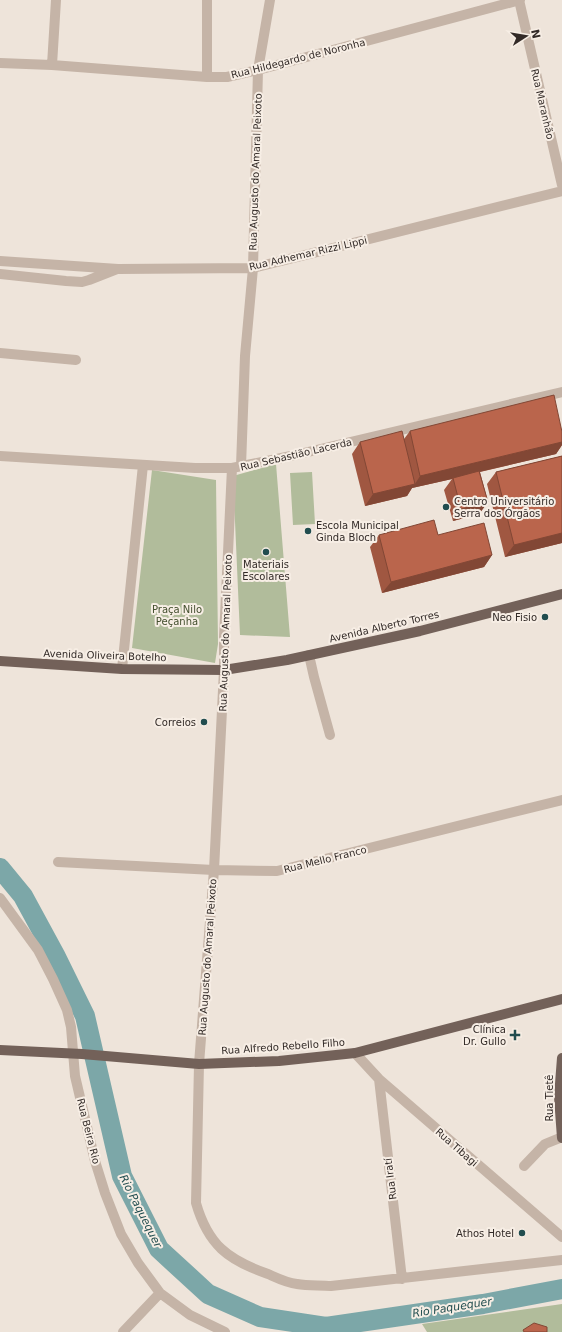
<svg xmlns="http://www.w3.org/2000/svg" width="562" height="1332" font-family="'DejaVu Sans',sans-serif">
<style>
.green{fill:#b1bc9b}
.lines{fill:none;stroke-linecap:round;stroke-linejoin:round}
.river{stroke:#7ca7a8;stroke-width:20}
.minor{stroke:#c5b4a7;stroke-width:10}
.major{stroke:#736159;stroke-width:10}
.wall{fill:#a05741}
.shaded-wall{fill:#824735}
.building{fill:#ba654c;stroke:#824735}
.poi-dot{fill:#214d4f;stroke:#f7eee5;stroke-width:1.5}
.labels{text-anchor:middle;stroke-width:4;stroke-linejoin:round;paint-order:stroke}
.street-label{font-size:10px;fill:#322a27;stroke:#f7eee5}
.poi-label{font-size:10px;fill:#322a27;stroke:#f7eee5;text-anchor:end}
.park-label{font-size:10px;fill:#424e2d;stroke:#f7eee5}
.water-label{font-size:11px;font-style:italic;fill:#214d4f;stroke:#f7eee5}
</style>
<rect width="100%" height="100%" fill="#eee4da"/>
<path class="green" d="M276 464 290 637 240 635 233 476Z
M152 470 216 480 218 644 215 663 132 648Z
M312 472 315 524 293 525 290 473Z
M562 1304V1332H427L422 1324Z"/>
<g class="lines">
<path class="river" d="M0 868 23 896 55 955 85 1016 122 1176 159 1249 208 1294 260 1317 326 1327 483 1304 562 1289"/>
<path class="minor" d="M519 0 562 185
M0 63 52 65 207 77H227L258 70 520 0
M52 65 56 0
M207 77V0
M0 261 118 269 253 268 562 191
M0 274 66 281 82 282 89 280 117 269
M0 353 76 360
M0 456 195 468H232L291 456 562 392
M241 466 245 356 253 268 258 70 270 0
M232 468 224 637V670L214 870 199 1064 196 1203C208 1245 228 1260 268 1274 277 1278 287 1283 297 1284 308 1286 320 1285 331 1286L562 1260
M309 655 314 677 330 735
M122 669 143 465
M58 862 214 870 277 871 562 800
M0 898 38 950 53 979 67 1010 71 1027 75 1076 95 1161 105 1193 121 1234 138 1263 160 1293 190 1315 225 1332
M355 1053 379 1079 562 1237
M379 1079 402 1279
M524 1166 545 1144 562 1137
M123 1332 160 1293"/>
<path class="major" d="M0 661 122 669 224 670 287 660 420 631 562 594
M0 1050 82 1054 199 1064 279 1061 355 1053 562 999
M562 1058 559 1097 562 1138"/>
</g>
<path class="wall" d="M410 431 562 432V445L556 454 480 472 488 502 479 514 453 521 444 490 452 479 412 488 407 496 365 506 352 454 360 442 404 439Z
M562 456V543L505 557 487 484 496 472Z
M379 535H438L492 555 484 567 382 593 370 547Z"/>
<path class="shaded-wall" d="M562 442V445L556 454 453 478 452 479 412 488 407 496 365 506 373 494 415 484 420 476Z
M488 502 479 514 453 521 461 509Z
M562 533V543L505 557 514 545Z
M492 555 484 567 382 593 391 582Z"/>
<path class="building" d="M554 395 562 432V442L420 476 410 431Z
M402 431 415 484 373 494 360 442Z
M562 456V533L514 545 496 472Z
M479 471 488 502 461 509 453 478Z
M434 520 438 535 484 523 492 555 391 582 379 535Z
M534 1323 547 1327V1332H524L523 1330Z"/>
<g class="poi-dot">
<circle cx="446" cy="507" r="4"/>
<circle cx="308" cy="531" r="4"/>
<circle cx="266" cy="552" r="4"/>
<circle cx="545" cy="617" r="4"/>
<circle cx="204" cy="722" r="4"/>
<path d="M513 1029h4v4h4v4h-4v4h-4v-4h-4v-4h4z"/>
<circle cx="522" cy="1233" r="4"/>
</g>
<g class="labels">
<g class="street-label">
<text transform="translate(298 58) rotate(-14)" y="4">Rua Hildegardo de Noronha</text>
<text transform="translate(543 104) rotate(77)" y="4">Rua Maranhão</text>
<text transform="translate(255 172) rotate(-88)" y="4">Rua Augusto do Amaral Peixoto</text>
<text transform="translate(308 253) rotate(-13)" y="4">Rua Adhemar Rizzi Lippi</text>
<text transform="translate(296 454) rotate(-13)" y="4">Rua Sebastião Lacerda</text>
<text transform="translate(384 626) rotate(-13)" y="4">Avenida Alberto Torres</text>
<text transform="translate(225 633) rotate(-88)" y="4">Rua Augusto do Amaral Peixoto</text>
<text transform="translate(105 655) rotate(2)" y="4">Avenida Oliveira Botelho</text>
<text transform="translate(325 859) rotate(-14)" y="4">Rua Mello Franco</text>
<text transform="translate(207 957) rotate(-86)" y="4">Rua Augusto do Amaral Peixoto</text>
<text transform="translate(283 1046) rotate(-4)" y="4">Rua Alfredo Rebello Filho</text>
<text transform="translate(549 1098) rotate(-90)" y="4">Rua Tietê</text>
<text transform="translate(89 1131) rotate(76)" y="4">Rua Beira Rio</text>
<text transform="translate(457 1147) rotate(41)" y="4">Rua Tibagi</text>
<text transform="translate(390 1179) rotate(-97)" y="4">Rua Iratí</text>
</g>
<g class="poi-label">
<text x="454" y="505" text-anchor="start">Centro Universitário<tspan x="454" dy="12">Serra dos Órgãos</tspan></text>
<text x="316" y="529" text-anchor="start">Escola Municipal<tspan x="316" dy="12">Ginda Bloch</tspan></text>
<text x="266" y="568" text-anchor="middle">Materiais<tspan x="266" dy="12">Escolares</tspan></text>
<text x="537" y="621">Neo Fisio</text>
<text x="196" y="726">Correios</text>
<text x="506" y="1033">Clínica<tspan x="506" dy="12">Dr. Gullo</tspan></text>
<text x="514" y="1237">Athos Hotel</text>
</g>
<g class="park-label">
<text x="177" y="613">Praça Nilo<tspan x="177" dy="12">Peçanha</tspan></text>
</g>
<g class="water-label">
<text transform="translate(141 1211) rotate(63)" y="4">Rio Paquequer</text>
<text transform="translate(452 1307) rotate(-9)" y="4">Rio Paquequer</text>
</g>
</g>
<g transform="translate(526 36) rotate(78)" stroke="#f7eee5" stroke-width="3" paint-order="stroke">
<path d="M0-3L7 15L0 10L-7 15Z" fill="#322a27"/>
<text y="-6" font-size="11" font-weight="bold" text-anchor="middle" fill="#322a27">N</text>
</g>
</svg>
